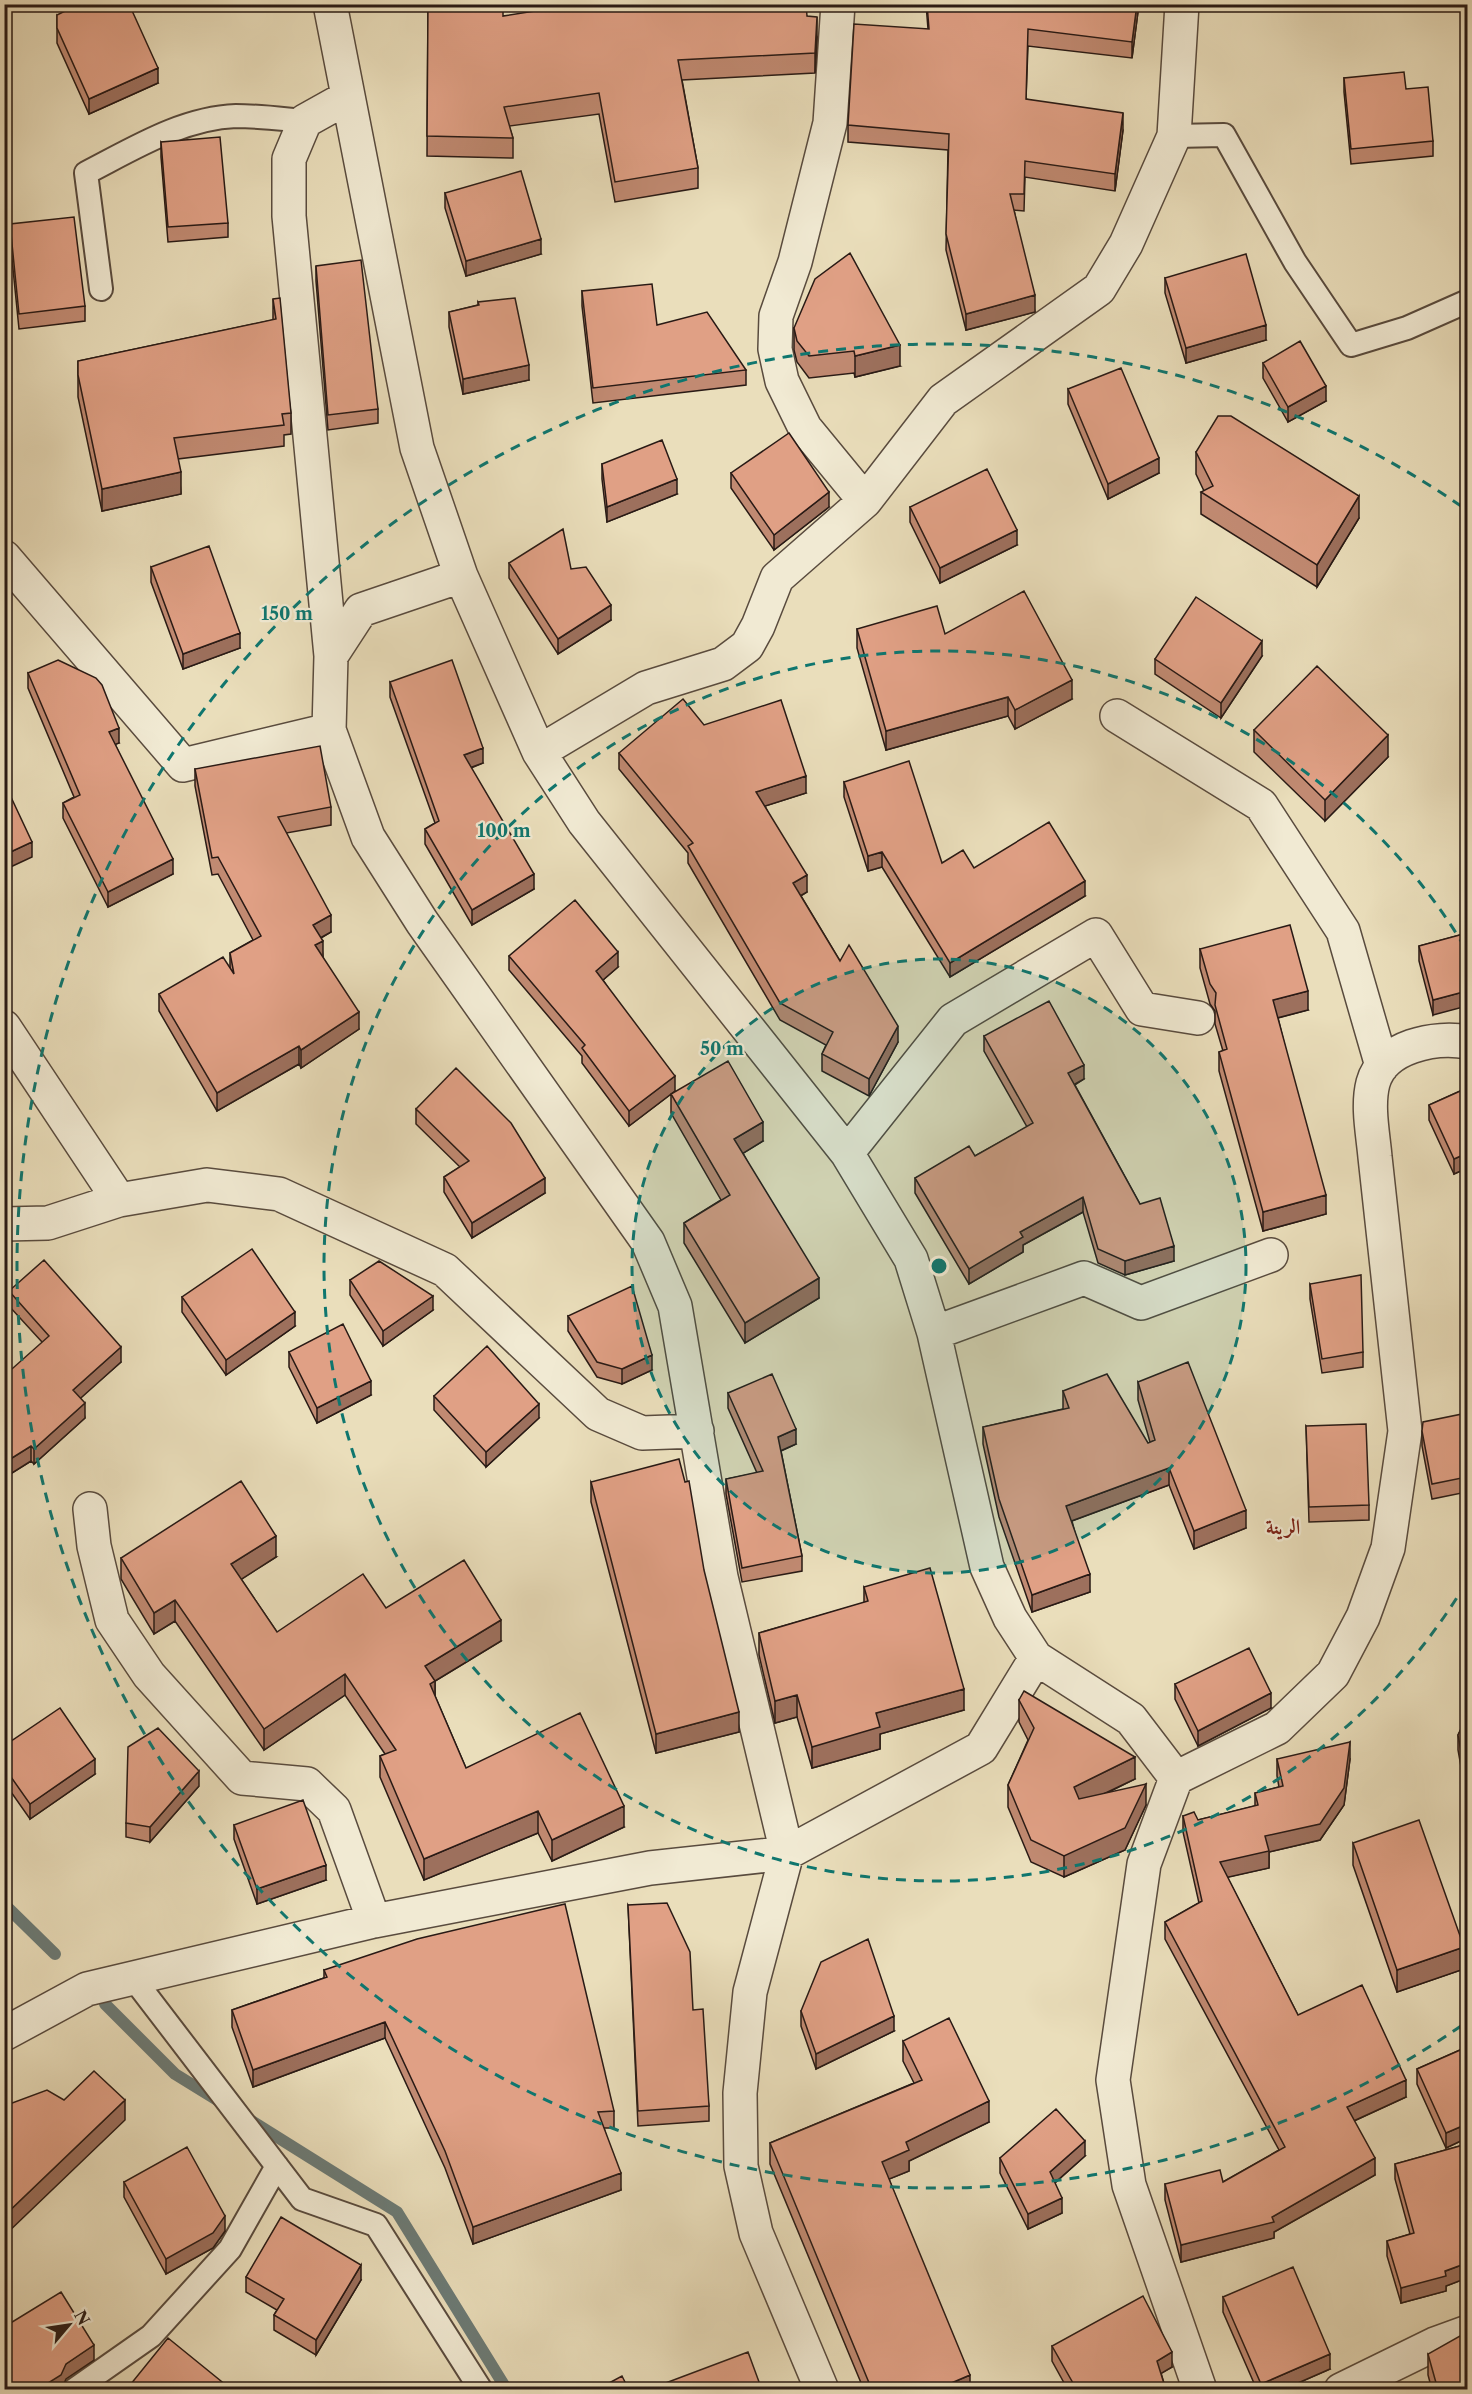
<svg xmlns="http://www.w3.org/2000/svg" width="1472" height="2394" font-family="'Libre Caslon Text',Amiri,serif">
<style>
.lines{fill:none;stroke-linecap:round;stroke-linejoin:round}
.stream{stroke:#6c7b76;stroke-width:12}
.lane-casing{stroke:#594b3e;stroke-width:26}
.street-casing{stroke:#594b3e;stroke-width:36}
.lane{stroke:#f1ead3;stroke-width:22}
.street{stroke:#f1ead3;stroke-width:33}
.wall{fill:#c18a72;stroke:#291a15;stroke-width:1.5}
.shaded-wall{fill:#9d705d;stroke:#291a15;stroke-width:1.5}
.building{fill:#e0a085;stroke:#291a15;stroke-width:1.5}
.ring{fill:none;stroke:#0f766e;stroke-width:3;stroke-dasharray:10 8}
.labels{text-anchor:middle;stroke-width:4.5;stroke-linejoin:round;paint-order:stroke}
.quarter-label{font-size:21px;font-weight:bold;fill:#7a1f14;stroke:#f1ead3}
.centre{fill:#0f766e;stroke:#f1ead3;stroke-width:3}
.ring-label{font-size:18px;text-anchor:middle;font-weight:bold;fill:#0f766e;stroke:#f1ead3;stroke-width:4.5;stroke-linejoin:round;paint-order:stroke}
</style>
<rect width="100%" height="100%" fill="#eadebb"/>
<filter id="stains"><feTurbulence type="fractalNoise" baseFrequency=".00333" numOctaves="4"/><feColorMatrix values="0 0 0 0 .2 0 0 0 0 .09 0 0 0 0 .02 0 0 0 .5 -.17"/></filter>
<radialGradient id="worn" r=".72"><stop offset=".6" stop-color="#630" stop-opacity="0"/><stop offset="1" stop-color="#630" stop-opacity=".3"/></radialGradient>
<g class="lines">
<path class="stream" d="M4 1904 55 1954
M105 2004 175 2074 222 2103
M250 2120 397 2212 507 2390"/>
<defs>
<path id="lane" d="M1174 136 1224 135 1295 262 1351 345 1407 328 1468 301
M101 289 86 173C133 149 182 118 236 116 259 116 282 119 305 121
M133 1978 302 2199 376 2225 481 2390
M74 2390 151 2336 230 2249 277 2166"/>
<path id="street" d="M330 4 417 448 461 576 539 752 584 822 847 1153 911 1259 934 1333 987 1567 1010 1618 1036 1658 1131 1719 1176 1778 1277 1728 1333 1674 1363 1617 1388 1548 1405 1431 1375 1157C1373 1134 1367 1106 1373 1083 1383 1046 1435 1036 1468 1042
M838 4 830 123 795 262 776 316 775 349 782 381 805 428 865 501
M4 557 183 765 329 730
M461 576 361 610 331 656 329 730 368 837 422 922 648 1242 675 1306 721 1577 787 1853 750 1992 740 2093 741 2166 756 2233 822 2390
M331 656 289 216V159L305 121 348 97
M1117 716 1261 805 1343 931 1382 1066
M539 752 646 688 723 664 747 646 758 626 777 578 865 501 943 400 1099 289 1126 244 1174 136 1182 4
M4 1027 119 1200
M847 1153 953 1020 1096 935 1142 1009 1198 1018
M4 1224 48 1223 119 1200 207 1185 279 1194 445 1270 598 1414 642 1433 697 1431
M934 1333 1084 1278 1141 1303 1271 1255
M90 1509 94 1546 112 1620 149 1675 242 1778 307 1784 334 1810 374 1921
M1176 1778 1144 1864 1113 2080 1129 2185 1200 2390
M4 2034 87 1989 374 1921 650 1868 787 1853 981 1748 1036 1658
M1341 2390 1435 2344 1468 2332"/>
</defs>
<use href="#lane" class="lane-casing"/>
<use href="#street" class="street-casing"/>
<use href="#lane" class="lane"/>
<use href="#street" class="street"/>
</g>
<path class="wall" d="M428 4 503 16H807L817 37 815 73 682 80 698 168V188L615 202 599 114 509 126 513 138V158L427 156Z
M926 4H1139L1132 58 1028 46 1026 99 1123 130 1115 191 1025 177 1024 211 1014 210 1035 312 966 330 946 250 948 150 848 142V125L928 29Z
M57 15 158 83 89 114 57 43Z
M1344 78 1406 89 1433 141V156L1351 164 1344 92Z
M161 142 228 223V237L168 242 161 157Z
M445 193 541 254 466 276 445 208Z
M10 224 85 306V321L19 329 10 239Z
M316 266 378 409V423L328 430 316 281Z
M1165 278 1266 340 1186 363 1165 293Z
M582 291 657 325 746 370V385L593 403 582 306Z
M273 299 291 413V434L284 435V446L178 459 181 494 102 511 78 397V361L273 320Z
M478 302 529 380 463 394 449 327V312L478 305Z
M794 328 900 366 855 377 854 373 809 378 797 362 794 350Z
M1263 363 1326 401 1288 422 1263 378Z
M1068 389 1159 473 1108 499 1068 404Z
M1196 452 1359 518 1317 587 1201 514V492L1204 491 1196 474Z
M602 464 677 494 607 522 602 479Z
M731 473 829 507 774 550 731 488Z
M910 507 1017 545 940 583 910 522Z
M509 563 571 569 611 620 558 654 509 578Z
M151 567 240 648 183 669 151 582Z
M857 629 945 634 1072 699 1015 729 1008 716 886 750 857 648Z
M1262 656 1221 718 1155 674V659Z
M28 673 119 743 115 744 173 874 108 907 63 818V803L74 797 28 688Z
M390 682 483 763 471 768 534 889 472 925 425 844V829L435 823 390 697Z
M704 725 806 793 765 806 807 892 801 896 840 961 898 1042 869 1096 822 1071V1054L826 1045 780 1020 688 863V853L619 769V753Z
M1254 730 1388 757 1325 821 1254 752Z
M195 769 331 807V825L286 833 331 932 321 938 323 958 359 1029 301 1068 299 1064 217 1111 159 1011V994L230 968V953L253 940 218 874 212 875 195 786Z
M844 782 942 863 974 868 1085 896 950 977 882 867 868 871 844 797Z
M1467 933 1433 1015 1419 961V946Z
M1200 949 1308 1010 1278 1018 1326 1214 1263 1231 1219 1071V1052L1223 1051 1215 1024V1011L1210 1004 1200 968Z
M509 956 618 967 603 980 675 1091 629 1126 582 1063V1056L509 970Z
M984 1036 1084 1079 1075 1085 1140 1204 1174 1261 1125 1275 1098 1263 1083 1212 1023 1245V1252L969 1284 915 1193V1178L975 1156 1027 1127 984 1051Z
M1467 1088V1189L1465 1169 1454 1174 1429 1120V1105Z
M671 1094 763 1141 743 1153 819 1298 745 1343 684 1243V1223L721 1200 671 1113Z
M416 1109 545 1193 472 1238 444 1192V1177L460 1167 416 1124Z
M350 1280 433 1310 383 1346 350 1295Z
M1310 1284 1363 1352V1367L1322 1373 1310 1299Z
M9 1291 121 1362 80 1398 85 1418 34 1464 31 1461 4 1478 42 1342 9 1306Z
M182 1297 295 1326 226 1375 182 1312Z
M568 1316 652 1370 622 1384 597 1377 568 1331Z
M289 1352 371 1395 317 1423 289 1367Z
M1138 1382 1246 1528 1194 1549 1169 1485 1072 1521 1090 1592 1032 1612 999 1517 983 1444V1427L1063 1409V1391L1148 1443 1150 1442 1138 1400Z
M728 1393 796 1444 781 1451 802 1556V1571L742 1582 726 1494V1479L757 1473 728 1408Z
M434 1396 539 1418 486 1467 434 1410Z
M1467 1413V1492L1432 1499 1422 1446V1431Z
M1306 1426 1369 1505V1520L1309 1522Z
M591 1482 739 1732 656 1753 591 1502Z
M276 1557 241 1579 277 1632 386 1608 501 1641 435 1681V1696L466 1768 624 1827 552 1861 538 1833 424 1880 380 1777V1756L385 1754 345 1695 264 1750 175 1621 154 1634 121 1579V1558Z
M864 1587 964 1710 880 1734V1749L812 1768 797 1717 775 1723 759 1655V1633L864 1603Z
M1175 1684 1271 1708 1198 1746 1175 1699Z
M1467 1695V1776L1463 1778 1458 1750V1735L1466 1719 1464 1714V1700Z
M1019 1700 1135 1779 1107 1793 1146 1805 1125 1850 1064 1877 1031 1862 1008 1807V1785L1028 1740 1019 1722Z
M4 1746 95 1774 30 1819 4 1782Z
M1277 1759H1350L1344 1805 1320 1840 1269 1852V1868L1227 1877 1298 2015 1406 2097 1354 2121 1375 2175 1274 2232V2238L1181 2262 1165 2200V2184L1223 2182 1279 2150 1165 1939V1922L1199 1903 1183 1832V1816L1198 1820 1255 1806V1793L1279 1787 1277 1776Z
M199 1786 150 1842 126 1837V1823Z
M234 1825 326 1880 257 1904 234 1839Z
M1353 1843 1464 1969 1397 1992 1353 1865Z
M628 1905 693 2010 709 2106V2121L638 2126Z
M324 1970 614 2111V2128H604L621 2190 473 2244 445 2168 385 2038 253 2087 232 2027V2010L324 1978Z
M801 2011 894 2031 816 2069 801 2026Z
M903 2041 989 2122 909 2161V2171L889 2179 970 2390H864L770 2164V2143L914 2083 903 2061Z
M1467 2047V2138L1446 2148 1417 2084V2069Z
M1467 2144V2278L1446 2286V2291L1401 2303 1387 2256V2241L1410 2234 1395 2179V2164Z
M1085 2156 1055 2183 1062 2213 1028 2229 1000 2173V2158Z
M124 2182 225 2231 213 2248 166 2274 124 2197Z
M246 2277 361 2280 316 2355 274 2330V2315L277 2310 246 2292Z
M1223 2297 1330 2369 1282 2390H1257L1223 2312Z
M1052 2346 1172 2367 1161 2373 1166 2390H1068L1052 2361Z
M1428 2354 1467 2390H1432L1428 2375Z"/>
<path class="shaded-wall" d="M1137 4H1139L1132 58V42Z
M817 17V37L815 73V53Z
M158 68V83L89 114V99Z
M1123 113V130L1115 191V174Z
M541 239V254L466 276V261Z
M1035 295V312L966 330V314Z
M1266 325V340L1186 363V348Z
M900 345V366L855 377V356Z
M529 365V380L463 394V379Z
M1326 386V401L1288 422V407Z
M1159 458V473L1108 499V484Z
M181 472V494L102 511V489Z
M677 479V494L607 522V507Z
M829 492V507L774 550V535Z
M1359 496V518L1317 587V565Z
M1017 530V545L940 583V568Z
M611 605V620L558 654V639Z
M240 633V648L183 669V654Z
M1262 641V656L1221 718V703Z
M1072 680V699L1015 729V710Z
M1008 697V716L886 750V731Z
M119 728V743L109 747V732Z
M1388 735V757L1325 821V800Z
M483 748V763L464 770V755Z
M806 776V793L756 809V792Z
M32 842V857L4 870V855Z
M882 852V867L868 871V856Z
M173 859V874L108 907V892Z
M534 874V889L472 925V910Z
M807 875V892L793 900V883Z
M1085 881V896L950 977V963Z
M331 915V932L313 942V925Z
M323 941V959L315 945Z
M618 952V967L596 986V971Z
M1308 991V1010L1273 1019V1000Z
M1467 991V1006L1433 1015V1000Z
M359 1012V1029L301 1068V1050Z
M898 1026V1042L869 1096V1079Z
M299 1046V1064L217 1111V1093Z
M1084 1065V1079L1068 1088V1073Z
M675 1076V1091L629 1126V1111Z
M763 1122V1141L734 1159V1139Z
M1465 1154V1169L1454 1174V1159Z
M545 1178V1193L472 1238V1223Z
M1326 1195V1214L1263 1231V1212Z
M1083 1197V1212L1023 1245V1252L969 1284V1269L1020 1232Z
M1174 1246V1261L1125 1275V1261Z
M819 1278V1298L745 1343V1323Z
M433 1296V1310L383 1346V1331Z
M295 1312V1326L226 1375V1360Z
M121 1347V1362L73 1405V1390Z
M652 1355V1370L622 1384V1369Z
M371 1381V1395L317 1423V1408Z
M85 1403V1418L34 1464V1449Z
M539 1404V1418L486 1467V1452Z
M796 1429V1444L778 1452V1437Z
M31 1446V1461L4 1478V1463Z
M1169 1468V1485L1066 1523V1506Z
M1246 1510V1528L1194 1549V1531Z
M276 1536V1557L231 1586V1564Z
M1090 1574V1592L1032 1612V1595Z
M175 1600V1621L154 1634V1613Z
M501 1620V1641L435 1681V1702L425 1666Z
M345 1674V1695L264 1750V1729Z
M964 1689V1710L880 1734V1749L812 1768V1747L876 1713Z
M1271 1693V1708L1198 1746V1731Z
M797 1695V1717L775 1723V1701Z
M739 1712V1732L656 1753V1734Z
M1350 1742V1759L1344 1805 1320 1840 1269 1852V1868L1220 1879V1862L1265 1836Z
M1135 1757V1779L1074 1808V1787Z
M95 1759V1774L30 1819V1804Z
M1467 1761V1776L1463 1778V1763Z
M199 1771V1786L150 1842V1827Z
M1146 1784V1805L1125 1850 1064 1877V1856Z
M624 1806V1827L552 1861V1840Z
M538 1811V1833L424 1880V1859Z
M326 1865V1880L257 1904V1889Z
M1464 1947V1969L1397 1992V1970Z
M894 2016V2031L816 2069V2054Z
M385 2022V2038L253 2087V2070Z
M1406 2080V2097L1347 2124V2107Z
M125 2100V2120L4 2236V2216Z
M989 2101V2122L909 2161V2171L882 2182V2162L906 2142Z
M1467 2124V2138L1446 2148V2133Z
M1085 2141V2156L1050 2187V2172Z
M1375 2158V2175L1274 2232V2238L1181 2262V2245L1272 2217Z
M621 2173V2190L473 2244V2227Z
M1062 2198V2213L1028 2229V2214Z
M225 2216V2231L213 2248 166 2274V2259Z
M1467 2263V2278L1446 2286V2291L1401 2303V2288Z
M361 2265V2280L316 2355V2340Z
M94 2345V2360L66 2379 61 2390H37L66 2364Z
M1172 2352V2367L1157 2376V2361Z
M1330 2354V2369L1282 2390H1261V2384Z
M970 2375V2390H935Z"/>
<path class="building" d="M79 4H129L158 68 89 99 57 28V15Z
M428 4H503V16L579 4H806L807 16 817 17 815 53 678 60 698 168 615 182 599 93 504 107 513 138 427 136Z
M927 4H1137L1132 42 1028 29 1026 99 1123 113 1115 174 1025 161 1024 194H1010L1035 295 966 314 946 234 949 134 848 125 854 24 929 29Z
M1404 72 1406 89 1428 87 1433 141 1351 149 1344 78Z
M220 137 228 223 168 227 161 142Z
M521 171 541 239 466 261 445 193Z
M74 217 85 306 19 314 10 224Z
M850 253 900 345 855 356 854 351 809 356 797 341 794 328 815 279Z
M1246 254 1266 325 1186 348 1165 278Z
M361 260 378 409 328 415 316 266Z
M652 284 657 325 707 312 746 370 593 388 582 291Z
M280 298 291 413 282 414 284 425 174 438 181 472 102 489 78 375V361L276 319 273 299Z
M515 298 529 365 463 379 449 312 479 305 478 302Z
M1300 341 1326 386 1288 407 1263 363Z
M1121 368 1159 458 1108 484 1068 389Z
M1218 416H1231L1359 496 1317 565 1201 492 1213 486 1196 452Z
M789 433 829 492 774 535 731 473Z
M662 440 677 479 607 507 602 464Z
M987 469 1017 530 940 568 910 507Z
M563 529 571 569 586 567 611 605 558 639 509 563Z
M209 546 240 633 183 654 151 567Z
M1024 591 1072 680 1015 710 1008 697 886 731 857 629 937 606 945 634Z
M1196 597 1262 641 1221 703 1155 659Z
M58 660 96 678 102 685 119 728 109 732 173 859 108 892 63 803 80 795 28 673Z
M452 660 483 748 464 755 534 874 472 910 425 829 439 821 390 682Z
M1317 666 1388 735 1325 800 1254 730Z
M683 699 704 725 781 700 806 776 756 792 807 875 793 883 840 961 849 945 898 1026 869 1079 822 1054 833 1032 780 1003 688 846 693 843 619 753Z
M320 746 331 807 278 817 331 915 313 925 323 941 315 945 359 1012 301 1050 299 1046 217 1093 159 994 223 957 234 974 230 953 261 936 218 857 212 858 195 769Z
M909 761 942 863 963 850 974 868 1049 822 1085 881 950 963 882 852 868 856 844 782Z
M10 795 32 842 4 855V798Z
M575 900 618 952 596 971 675 1076 629 1111 582 1048 585 1045 509 956Z
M1290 925 1308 991 1273 1000 1326 1195 1263 1212 1219 1052 1227 1049 1215 1005 1216 993 1210 984 1200 949Z
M1467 933V991L1433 1000 1419 946Z
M1049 1001 1084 1065 1068 1073 1140 1204 1160 1198 1174 1246 1125 1261 1098 1249 1083 1197 1020 1232 1023 1237 969 1269 915 1178 969 1146 975 1156 1033 1123 984 1036Z
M728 1061 763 1122 734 1139 819 1278 745 1323 684 1223 730 1195 671 1094Z
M456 1068 511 1123 545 1178 472 1223 444 1177 469 1161 416 1109Z
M1467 1088V1174L1465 1154 1454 1159 1429 1105Z
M252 1249 295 1312 226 1360 182 1297Z
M44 1260 121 1347 73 1390 85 1403 34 1449 31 1446 4 1463V1376L49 1336 9 1291Z
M379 1261 433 1296 383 1331 350 1280Z
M1361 1275 1363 1352 1322 1359 1310 1284Z
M632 1286 652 1355 622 1369 597 1362 568 1316Z
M343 1324 371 1381 317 1408 289 1352Z
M487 1346 539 1404 486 1452 434 1396Z
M1188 1362 1246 1510 1194 1531 1169 1468 1066 1506 1090 1574 1032 1595 999 1499 983 1427 1069 1408 1063 1391 1107 1374 1148 1443 1155 1440 1138 1382Z
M772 1374 796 1429 778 1437 802 1556 742 1568 726 1479 763 1471 728 1393Z
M1467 1413V1477L1432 1484 1422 1431 1423 1422Z
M1366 1424 1369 1505 1309 1507 1306 1426Z
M679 1459 685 1482 689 1481 704 1570 739 1712 656 1734 591 1482Z
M241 1481 276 1536 231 1564 277 1632 363 1574 386 1608 464 1560 501 1620 425 1666 435 1681 430 1684 466 1768 580 1713 624 1806 552 1840 538 1811 424 1859 380 1756 396 1750 345 1674 264 1729 175 1600 154 1613 121 1558Z
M930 1568 964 1689 876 1713 880 1727 812 1747 797 1695 775 1701 759 1633 868 1601 864 1587Z
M1249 1648 1271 1693 1198 1731 1175 1684Z
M1024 1691 1135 1757 1074 1787 1079 1799 1146 1784 1125 1828 1064 1856 1031 1840 1008 1785 1034 1728 1019 1700Z
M1467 1695V1709L1464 1700Z
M60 1708 95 1759 30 1804 4 1767V1746Z
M1467 1716V1761L1463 1763 1458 1735Z
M158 1728 199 1771 150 1827 126 1823 128 1747Z
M1350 1742 1344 1788 1320 1824 1265 1836 1269 1851 1220 1862 1298 2015 1362 1985 1406 2080 1347 2107 1375 2158 1272 2217 1274 2222 1181 2245 1165 2184 1220 2170 1223 2182 1285 2147 1165 1922 1202 1901 1183 1816 1194 1812 1198 1820 1258 1805 1255 1793 1283 1786 1277 1759Z
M303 1800 326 1865 257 1889 234 1825Z
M1419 1820 1464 1947 1397 1970 1353 1843Z
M667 1903 690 1952 693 2010 703 2009 709 2106 638 2111 628 1905Z
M565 1904 614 2111 598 2112 621 2173 473 2227 445 2151 385 2022 253 2070 232 2010 327 1977 324 1970 417 1939Z
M868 1939 894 2016 816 2054 801 2011 821 1962Z
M949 2018 989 2101 906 2142 909 2150 882 2162 970 2375 935 2390H872L770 2143 922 2080 903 2041Z
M1467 2047V2124L1446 2133 1417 2069Z
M94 2071 125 2100 4 2216V2106L47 2090 64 2100Z
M1056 2109 1085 2141 1050 2172 1062 2198 1028 2214 1000 2158Z
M1467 2144V2263L1445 2271 1446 2276 1401 2288 1387 2241 1414 2233 1395 2164Z
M187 2147 225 2216 213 2233 166 2259 124 2182Z
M281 2217 361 2265 316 2340 274 2315 284 2299 246 2277Z
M1293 2267 1330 2354 1261 2384 1223 2297Z
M61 2292 94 2345 66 2364 61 2375 37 2390H4V2327Z
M1143 2296 1172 2352 1157 2361 1166 2390H1077L1052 2346Z
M1467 2332V2390H1438L1428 2354Z
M168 2338 232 2390H126Z
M748 2352 762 2390H647Z
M622 2376 629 2390H596Z"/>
<circle cx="939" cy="1266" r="307" fill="#0f766e" fill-opacity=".12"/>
<g class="ring">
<circle cx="939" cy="1266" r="307"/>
<path d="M1466 1583A615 615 0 1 1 1466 949"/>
<path d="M1461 2026A922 922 0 1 1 1461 506"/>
</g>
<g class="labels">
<g class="quarter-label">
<text x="1283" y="1534">الرينة</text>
</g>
</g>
<circle cx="939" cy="1266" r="9" class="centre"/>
<g class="ring-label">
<text x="287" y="620">150 m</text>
<text x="504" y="837">100 m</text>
<text x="722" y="1055">50 m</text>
</g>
<rect width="1472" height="2394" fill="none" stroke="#eadebb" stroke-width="24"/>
<rect x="6" y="6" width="1460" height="2382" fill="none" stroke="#291a15" stroke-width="3"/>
<rect x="12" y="12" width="1448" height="2370" fill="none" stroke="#291a15" stroke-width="1.5"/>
<g transform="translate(69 2325) rotate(61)" stroke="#f1ead3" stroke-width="4.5" paint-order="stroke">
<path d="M0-4.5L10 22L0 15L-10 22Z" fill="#291a15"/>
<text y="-9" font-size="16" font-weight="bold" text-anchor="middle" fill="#291a15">N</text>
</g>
<rect width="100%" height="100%" filter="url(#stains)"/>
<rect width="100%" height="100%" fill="url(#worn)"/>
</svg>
